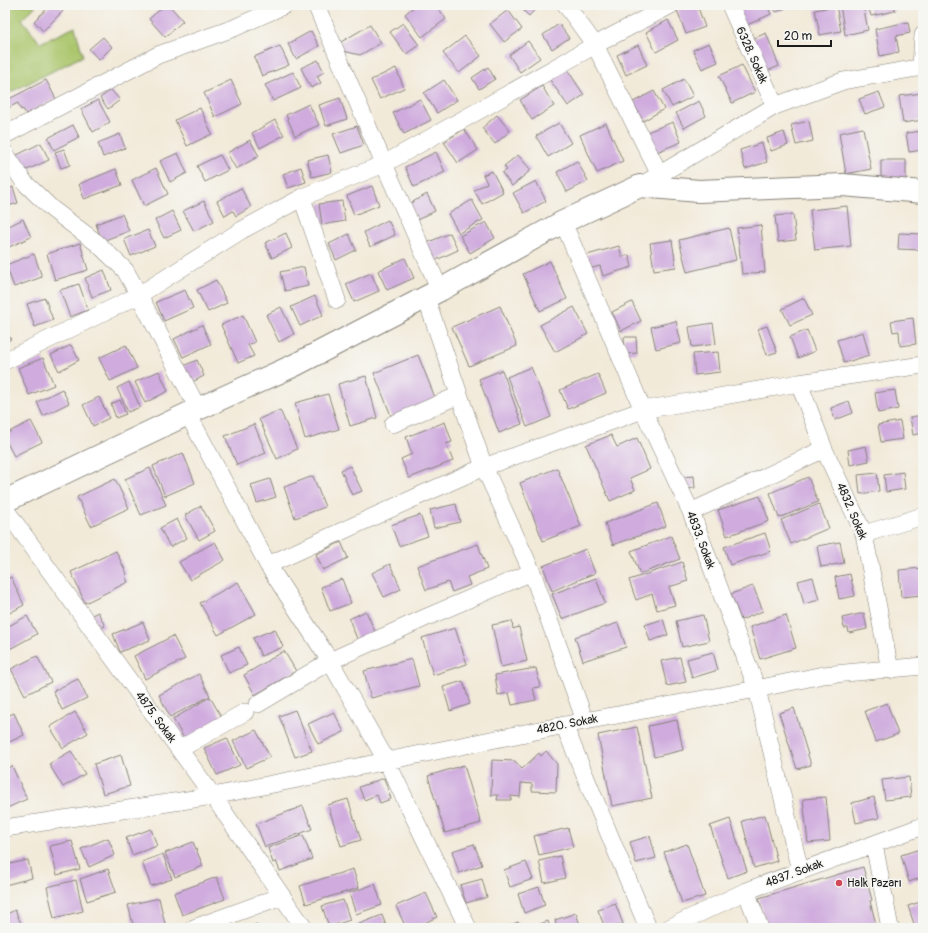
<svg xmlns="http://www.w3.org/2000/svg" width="928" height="933" font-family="Pangolin,sans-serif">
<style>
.green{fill:#abc66d;stroke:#647144}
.building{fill:#cfabde}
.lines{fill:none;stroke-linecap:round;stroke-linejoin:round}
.street-casing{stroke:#87837a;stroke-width:18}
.secondary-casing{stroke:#87837a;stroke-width:24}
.street{stroke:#fff;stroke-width:17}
.secondary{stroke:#fff;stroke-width:22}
.poi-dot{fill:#d1495b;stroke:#f6f6f2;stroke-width:1.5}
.labels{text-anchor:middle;stroke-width:3;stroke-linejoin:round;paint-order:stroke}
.street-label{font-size:12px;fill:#1c1c1c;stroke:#f6f6f2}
.poi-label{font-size:12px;fill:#1c1c1c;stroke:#f6f6f2;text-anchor:start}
</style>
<rect width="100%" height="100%" fill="#f6f6f2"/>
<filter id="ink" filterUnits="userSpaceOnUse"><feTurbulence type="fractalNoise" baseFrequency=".025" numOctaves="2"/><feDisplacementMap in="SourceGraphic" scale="8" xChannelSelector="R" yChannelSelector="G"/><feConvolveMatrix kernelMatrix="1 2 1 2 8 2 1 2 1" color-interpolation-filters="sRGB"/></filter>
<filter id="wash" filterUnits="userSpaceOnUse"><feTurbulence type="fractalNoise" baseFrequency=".012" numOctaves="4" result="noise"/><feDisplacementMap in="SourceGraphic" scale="16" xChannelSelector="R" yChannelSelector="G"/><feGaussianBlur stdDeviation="0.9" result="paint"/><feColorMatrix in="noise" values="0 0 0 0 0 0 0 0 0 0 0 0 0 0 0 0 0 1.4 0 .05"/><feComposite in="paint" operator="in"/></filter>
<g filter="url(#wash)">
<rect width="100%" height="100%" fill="#f2ead9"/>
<path class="green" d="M5 5H37L22 19 40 43 75 27 83 56 5 95Z"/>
<g id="blocks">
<path class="building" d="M51 5H59L64 10 43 31 34 21Z
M165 5H169L183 21 165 37 149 19Z
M416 5H436L446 19 422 37 405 14Z
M518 5H539L529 16Z
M689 5H697L705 27 686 34 677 10Z
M752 5H767L771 14 743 27 736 12Z
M773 5H793L776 12Z
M840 5H863L868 30 845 35Z
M868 5H894L895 11 871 16Z
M836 6 841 31 820 35 815 10Z
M508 10 522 29 504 42 490 24Z
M668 20 678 40 656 52 646 32Z
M908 22 910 33 896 36 899 52 880 56 875 29Z
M403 23 419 45 406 54 390 32Z
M559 24 569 38 552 49 543 35Z
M370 25 381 43 360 55 339 50 341 42Z
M311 31 319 46 296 59 288 44Z
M766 33 779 66 765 72 752 39Z
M465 36 481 56 459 73 443 53Z
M103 37 112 47 99 60 89 49Z
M528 41 540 58 520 72 509 55Z
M709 43 718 62 702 69 693 50Z
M638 45 647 65 626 75 617 55Z
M280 46 289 65 262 76 254 57Z
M318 60 324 72 317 76 321 83 311 88 301 68Z
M742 65 755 92 732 103 719 76Z
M488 67 495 79 479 89 472 78Z
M396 68 404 88 380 99 371 80Z
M567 69 584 95 568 106 550 80Z
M293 72 301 88 273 101 265 85Z
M684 79 693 96 672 107 663 90Z
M46 80 56 99 26 114 23 109 21 110 18 103 8 108 5 101Z
M231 80 242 104 215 117 204 93Z
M444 80 457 100 437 113 424 93Z
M542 86 554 106 532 120 520 100Z
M111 90 120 100 108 109 100 98Z
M654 91 664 109 643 121 633 102Z
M879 92 885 107 865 114 859 99Z
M923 93V120L903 123 899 96Z
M340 98 347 119 326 126 319 105Z
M420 99 431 120 404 134 393 113Z
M98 100 110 122 93 132 81 109Z
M699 101 706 116 684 128 676 113Z
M309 104 319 125 295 136 286 115Z
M200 108 212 134 187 146 175 120Z
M497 115 510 131 495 144 482 128Z
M275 120 284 135 260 148 252 133Z
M809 121 813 141 796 145 791 125Z
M673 122 681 142 652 154 647 132Z
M559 123 571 143 548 157 536 136Z
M606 123 623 161 597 173 580 135Z
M73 125 79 137 54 150 48 138Z
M357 126 364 145 341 153 333 134Z
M863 128 871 169 846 174 839 133Z
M464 129 478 150 458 163 444 142Z
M923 131V150L909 152 906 133Z
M784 132 788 145 771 151 767 138Z
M120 134 125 148 103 157 98 143Z
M250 140 259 156 236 169 227 153Z
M41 143 49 160 20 173 13 157Z
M762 143 767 162 745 169 740 150Z
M64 149 70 165 61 168 55 152Z
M436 152 445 172 414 187 405 167Z
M178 153 187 173 170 182 160 161Z
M220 155 228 170 205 182 197 166Z
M328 155 332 172 312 177 307 160Z
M518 155 531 170 512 186 502 173 507 170 504 166Z
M881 160H906V184H881Z
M577 161 588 181 567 192 557 172Z
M301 167 306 182 288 188 283 174Z
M156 168 168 194 144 206 132 180Z
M116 169 122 185 84 199 79 184Z
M492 171 503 192 482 204 474 190 487 183 483 175Z
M536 181 546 201 524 213 513 193Z
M372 186 379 205 354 215 347 196Z
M13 187 18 203 5 207V190Z
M241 188 251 207 236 216 233 211 225 216 217 201Z
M427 194 435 211 417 220 409 204Z
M472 200 483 220 459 233 448 214Z
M204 201 214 221 194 231 183 211Z
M342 201 345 221 322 225 319 204Z
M847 206 851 246 815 250 810 210Z
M172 211 181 230 164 238 155 220Z
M122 214 129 231 102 241 96 224Z
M793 214 796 240 778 242 775 216Z
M23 219 31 237 7 248 5 243V228Z
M388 220 395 235 370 247 364 232Z
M486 222 495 238 470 253 460 236Z
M761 225 765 272 742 274 737 228Z
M729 228 736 260 687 272 679 240Z
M148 230 155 246 131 256 124 239Z
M286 233 292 248 272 258 265 243Z
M450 233 458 250 432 262 424 244Z
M899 233 923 234 922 250 898 249Z
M349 234 356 250 336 260 329 244Z
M672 240 676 267 654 270 650 243Z
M80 243 88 270 55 280 47 254Z
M619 246 622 257 629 255 632 267 603 276 600 266 584 270 580 257Z
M34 254 42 277 14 287 6 265Z
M405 258 414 278 387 290 378 271Z
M550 261 567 299 540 311 523 274Z
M304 267 308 286 285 291 280 272Z
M104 270 111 290 92 297 85 278Z
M371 273 379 291 354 302 346 284Z
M216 280 227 303 208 312 197 290Z
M79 284 88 310 70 317 60 290Z
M185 290 193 308 164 321 156 302Z
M315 296 323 315 300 326 291 307Z
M45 298 53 320 35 327 27 304Z
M804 298 812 315 790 325 782 309Z
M632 302 641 321 621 331 612 312Z
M500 306 517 346 469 366 452 327Z
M281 307 294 334 279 342 266 315Z
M574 307 588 334 555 352 540 325Z
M243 315 255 342 248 345 254 356 238 363 221 325Z
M913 318 916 344 900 346 899 331 893 332 891 321Z
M676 321 681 343 656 349 651 327Z
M713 323 716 344 692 347 689 327Z
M202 325 211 344 183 357 174 339Z
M767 326 777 352 767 355 758 329Z
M5 330 11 339 5 343Z
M807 330 815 351 798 358 790 337Z
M863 332 869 355 844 363 837 340Z
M624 337H636L637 353 625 354Z
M71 345 79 360 59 371 51 355Z
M126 345 137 368 110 381 99 358Z
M718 352 720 372 695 375 693 354Z
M418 355 436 400 392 418 374 373Z
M43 358 54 385 29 395 18 368Z
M197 360 204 376 188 384 181 367Z
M531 367 551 417 527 427 507 377Z
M502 370 522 424 499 433 479 379Z
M159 371 168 391 145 403 135 382Z
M598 374 606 393 568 409 560 390Z
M366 376 377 418 350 426 338 384Z
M129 382 140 407 128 412 117 388Z
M62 389 69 403 43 416 37 402Z
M895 390 898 409 878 413 875 393Z
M328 394 339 429 305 439 295 403Z
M99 397 109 418 93 426 83 405Z
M120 400 126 414 116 418 111 404Z
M849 401 853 413 835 420 831 408Z
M280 410 297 449 277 459 259 419Z
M923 415V433L913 435 910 417Z
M31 421 42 442 14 456 5 439V434Z
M900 421 903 439 881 442 878 425Z
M445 422 452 442 446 444 453 461 409 478 401 459 412 454 406 437Z
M254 424 266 453 237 465 225 436Z
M611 435 617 447 637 438 650 469 630 478 635 490 610 501 586 445Z
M866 446 869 461 850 465 848 450Z
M183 453 195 483 165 496 153 466Z
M350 466 362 491 352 495 341 470Z
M150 468 166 505 141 515 125 479Z
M557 468 581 526 543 541 520 483Z
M903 472 905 489 886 492 884 475Z
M877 473 879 491 860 494 858 475Z
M313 476 325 507 295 518 284 487Z
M694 476 695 488 684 489 682 477Z
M808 477 818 502 779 518 770 493Z
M115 479 129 508 91 526 77 497Z
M270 479 276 497 257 503 251 485Z
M760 496 769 521 727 536 718 510Z
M658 503 666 526 613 545 605 523Z
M456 504 460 522 434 528 430 510Z
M819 504 829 528 791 544 781 520Z
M201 506 215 531 199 540 185 515Z
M420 515 428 536 399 546 391 525Z
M177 519 187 538 170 547 160 528Z
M765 533 771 551 730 565 724 547Z
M671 536 680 559 640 574 631 551Z
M215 542 225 560 190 580 179 562Z
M341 542 348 558 323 570 316 554Z
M840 542 844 563 821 567 817 546Z
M478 544 487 569 467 577 470 585 452 592 448 582 426 590 417 566Z
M586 549 595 573 552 591 543 566Z
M116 551 127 574 125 576 128 582 85 603 71 572Z
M682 562 688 581 669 587 675 605 657 610 652 594 636 600 629 580Z
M390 564 401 589 384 597 372 573Z
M5 566 8 574 5 575Z
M923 568V595L901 597 899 570Z
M850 574 855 596 839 599 835 577Z
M11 577 24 605 6 615 5 580Z
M813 577 819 600 804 604 798 581Z
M596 578 605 603 562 619 552 594Z
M342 579 351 603 330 611 321 587Z
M238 582 256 614 218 635 200 603Z
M753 586 763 611 741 620 731 594Z
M366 611 376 634 358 641 349 619Z
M98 612 105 626 98 629 92 615Z
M864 613 867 629 849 633 848 628H844L842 618Z
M703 615 709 641 682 647 676 621Z
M786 615 796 648 760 659 750 627Z
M27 616 37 634 8 650 5 644V628Z
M663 619 668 635 650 641 645 625Z
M512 621 513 629 519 627 527 661 501 667 492 625Z
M143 622 150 640 120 652 113 634Z
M618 623 626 647 583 661 575 637Z
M455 628 467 664 433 675 422 638Z
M275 629 283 647 261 656 253 638Z
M173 636 185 659 145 679 134 656Z
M239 647 247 665 229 673 221 655Z
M284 651 296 671 255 695 244 675Z
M713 652 718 670 692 678 687 659Z
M37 656 51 682 25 695 11 669Z
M680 657 686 682 667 686 661 661Z
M412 659 419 686 371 698 364 671Z
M536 668 540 687 533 688 536 700 512 705 509 693 498 695 495 675Z
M199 674 210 696 170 717 159 695Z
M78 679 87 698 62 710 53 691Z
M463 681 470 704 450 711 443 687Z
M210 697 222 718 185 740 173 719Z
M887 703 898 734 876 742 865 711Z
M794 708 811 765 797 769 779 713Z
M295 710 312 751 295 757 279 716Z
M75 712 88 733 63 748 50 727Z
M334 712 344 732 318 744 308 724Z
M14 713 24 735 5 744V717Z
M677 720 683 750 654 757 648 726Z
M637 727 652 798 612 806 598 735Z
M256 730 270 757 246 768 233 741Z
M227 738 240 765 217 775 204 748Z
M71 751 85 774 63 787 49 764Z
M546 751 557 764 556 792 532 791V784L521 783 520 797 511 796V800H497L498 795H491L492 760 515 761 522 769 539 753 541 756Z
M121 755 130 786 103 794 94 764Z
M464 765 481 823 445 833 428 776Z
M12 766 27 799 5 809V769Z
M909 777 911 797 885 800 882 780Z
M384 778 391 799 380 803 377 795 364 800 359 787Z
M826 797 830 841 808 843 803 799Z
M874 797 879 818 856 823 852 803Z
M348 799 361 840 341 846 328 805Z
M303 806 312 829 265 847 256 824Z
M765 815 777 861 754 868 742 821Z
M730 819 747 871 728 878 710 826Z
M568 828 573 847 539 855 534 836Z
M151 829 157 846 132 855 126 838Z
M303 835 312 859 280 871 276 861 273 863 268 848Z
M650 836 656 858 636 863 630 842Z
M108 838 115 855 89 867 81 849Z
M72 841 80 869 57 875 50 846Z
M193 842 203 866 175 877 165 853Z
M474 844 482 865 459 873 452 851Z
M687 844 705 896 682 903 664 852Z
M923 848V877L909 882 901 855Z
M163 854 172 879 151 886 142 862Z
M560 856 565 878 544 883 539 861Z
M28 860 32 878 5 885V865Z
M526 862 533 879 510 887 504 870Z
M863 867 872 900 870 901 877 928H767L759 898Z
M108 869 116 892 87 901 80 879Z
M353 869 359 888 306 904 300 886Z
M217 877 225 899 182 915 174 893Z
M482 879 487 897 466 903 460 885Z
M76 880 83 911 54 918 47 887Z
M375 884 382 905 356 914 349 893Z
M539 887 545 905 524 913 518 894Z
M426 893 437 917 414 928H406L396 906Z
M159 898 165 924 152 928H134L128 905Z
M343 900 350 920 329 927 322 906Z
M923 901V925L915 927 908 906Z
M615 903 623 924 611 928H605L598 910Z
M15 910 23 928H5V915Z
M576 913 581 928H557L555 920Z
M382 915 387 928H349Z
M548 921 550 928H529Z
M518 922 520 928H503Z
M111 924 112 928H99Z
M257 924 259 928H247Z"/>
</g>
</g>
<g filter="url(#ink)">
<use href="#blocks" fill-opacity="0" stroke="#87837a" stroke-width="1"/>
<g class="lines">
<defs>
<path id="street" d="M316 5 384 164 440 290
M566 5 595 45 659 173
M730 5 775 106
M921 67 923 35
M5 135 158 55 234 28 285 5
M5 153 24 182 52 209 97 243 125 270 139 295 198 409
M640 186 775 106 843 81 923 67
M302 198 337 300
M563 222 643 410 691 512 757 689 800 871
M426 298 484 467 532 572 585 721
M5 361 139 295 242 230 305 196 384 164 595 45 671 5
M799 383 824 449 864 534 890 670
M188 414 268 565 330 661 386 760 468 928
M393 424 459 395
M5 509 213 796 304 928
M691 512 824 449
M864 534 923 516
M268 565 423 494 484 467 643 410 799 383 923 365
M258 704 330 661 427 617 532 572
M564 725 648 928
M180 749 245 712
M5 828 213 796 585 721 757 689 823 675 923 666
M874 844 890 928
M746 891 760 928
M194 928 282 896
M669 928 746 891 923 826"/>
<path id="secondary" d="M5 501 198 409 295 365 440 290 563 222 640 186 699 191 843 185 923 192"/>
</defs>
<use href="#street" class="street-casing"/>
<use href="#secondary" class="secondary-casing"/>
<use href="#street" class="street"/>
<use href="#secondary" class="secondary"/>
</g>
</g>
<circle class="poi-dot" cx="839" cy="883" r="4"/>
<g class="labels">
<g class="street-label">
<text transform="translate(752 55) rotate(66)" y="4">6328. Sokak</text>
<text transform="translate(852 511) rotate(67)" y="4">4832. Sokak</text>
<text transform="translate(701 540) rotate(69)" y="4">4833. Sokak</text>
<text transform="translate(156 717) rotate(54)" y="4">4875. Sokak</text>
<text transform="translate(567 724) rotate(-11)" y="4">4820. Sokak</text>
<text transform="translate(794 873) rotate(-20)" y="4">4837. Sokak</text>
</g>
<g class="poi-label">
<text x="847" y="887">Halk Pazarı</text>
</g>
</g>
<rect width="928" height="933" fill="none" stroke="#f6f6f2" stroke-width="20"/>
<path d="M778 40v6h53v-6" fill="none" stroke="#1c1c1c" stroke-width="2"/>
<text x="784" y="40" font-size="12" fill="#1c1c1c" stroke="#f6f6f2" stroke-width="3" paint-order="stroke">20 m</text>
</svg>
